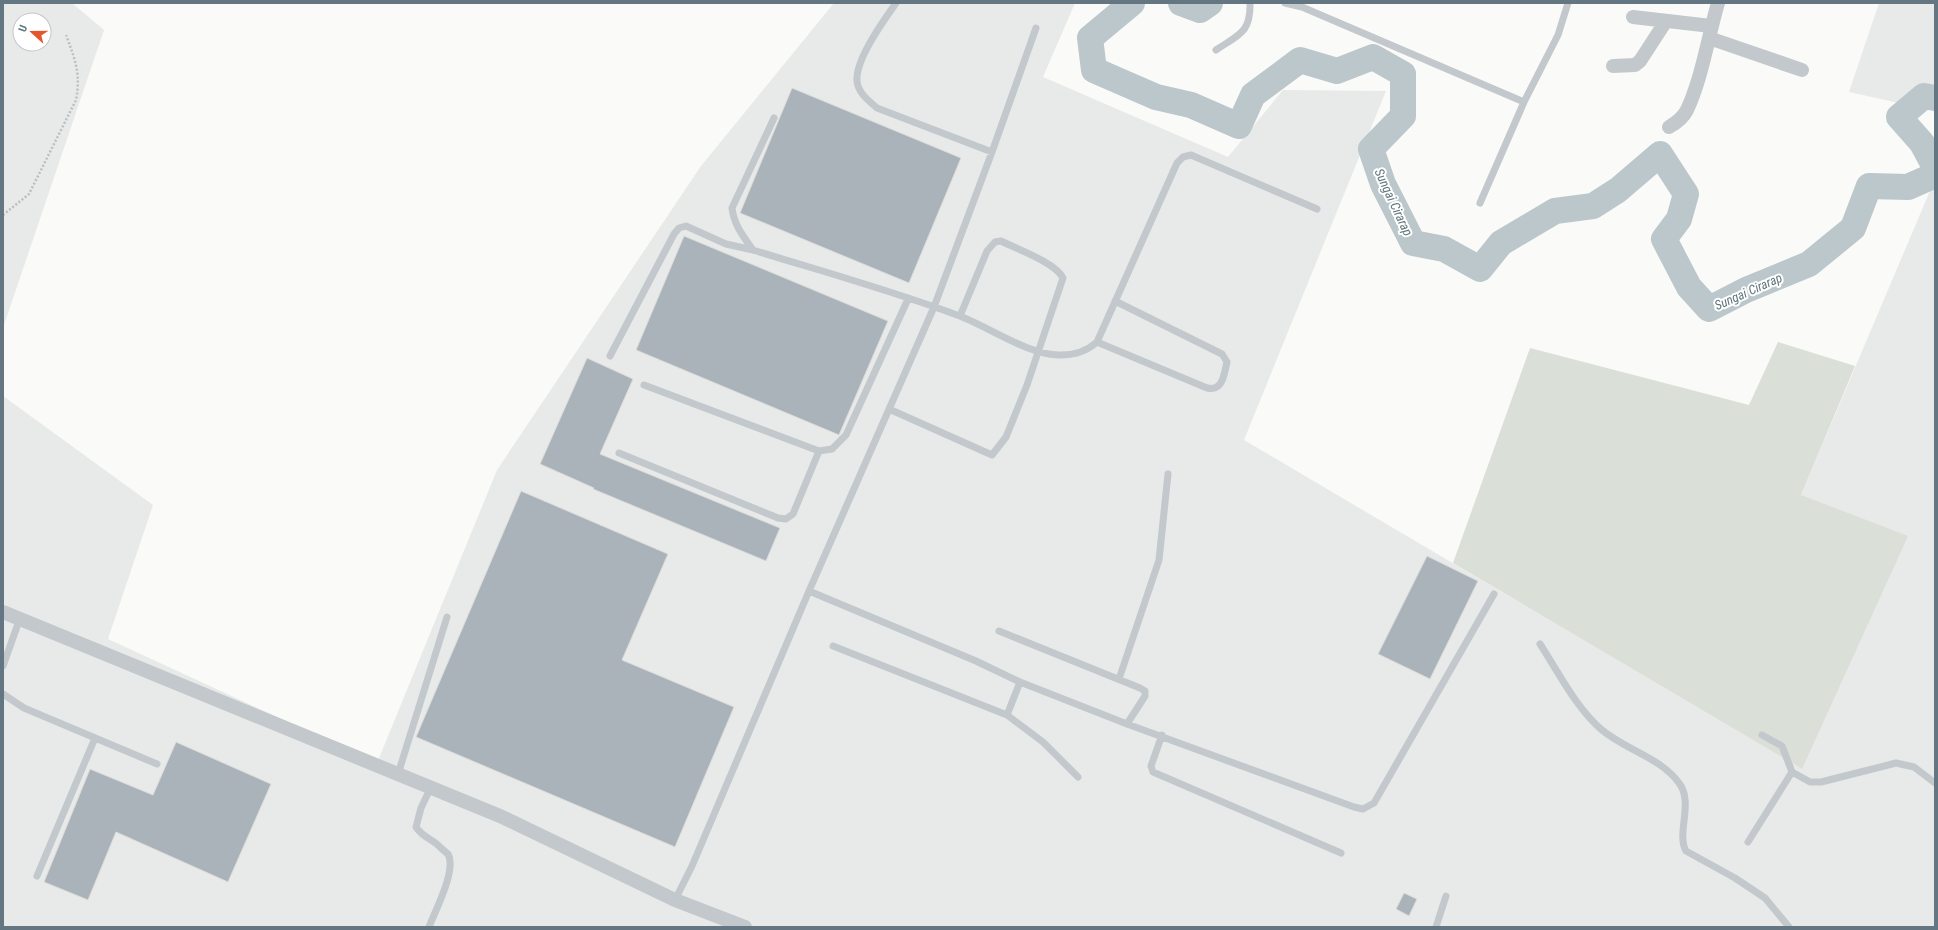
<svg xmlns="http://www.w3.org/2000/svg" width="1938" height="930" font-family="'Roboto Condensed',sans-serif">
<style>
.built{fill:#e8e9e9;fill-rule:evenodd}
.green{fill:#dadfd7}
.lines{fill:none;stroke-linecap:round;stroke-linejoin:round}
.river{stroke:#bbc7cb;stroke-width:26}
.building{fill:#aab3b9;stroke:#dcdcda}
.path{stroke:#bbbfc2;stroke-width:2.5;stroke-dasharray:2 2;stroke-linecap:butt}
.service{stroke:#c3c8cc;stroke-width:7}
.minor{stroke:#c3c8cc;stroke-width:14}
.labels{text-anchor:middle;stroke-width:4;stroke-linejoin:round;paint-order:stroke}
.water-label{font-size:13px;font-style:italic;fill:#60757c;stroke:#fff}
</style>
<rect width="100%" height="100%" fill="#fafaf8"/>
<path class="built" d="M3 3H72L104 30 3 328ZM20 20H44V44H20Z
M834 3H1075L1043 77 1228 157 1283 90 1386 91 1244 440 1802 769 1801 495 1935 179V927H3V396L153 505 108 639 377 763 497 470 701 166Z
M1879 3H1935V111L1849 92Z"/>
<path class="green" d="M1778 342 1855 366 1801 495 1908 536 1802 769 1453 563 1530 348 1749 405Z"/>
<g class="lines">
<path class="river" d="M1132 3 1090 38 1094 70 1156 97 1191 105 1239 126 1253 95 1300 60 1337 71 1373 57 1403 74V116L1371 149 1383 184 1413 243 1444 249 1480 269 1501 243 1555 211 1593 206 1618 190 1660 154 1686 194 1679 219 1664 239 1689 287 1709 309 1746 290 1809 264 1853 228 1869 186 1908 187 1935 175
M1181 3 1200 10 1210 3
M1935 98 1924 96 1899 117 1922 143 1935 167"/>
</g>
<path class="building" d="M792 88 961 158 909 283 740 213Z
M684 236 888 321 839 435 636 350Z
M587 358 633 379 600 454 780 528 766 561 593 489 594 488 540 464Z
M521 491 668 554 622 660 734 707 675 847 416 737Z
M1427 556 1478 581 1430 679 1378 654Z
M176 742 271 784 228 882 116 832 88 900 44 882 90 769 153 795Z
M1404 893 1417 899 1409 916 1396 909Z"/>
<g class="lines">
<path class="path" d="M3 215 29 194 76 100C81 74 75 59 66 35"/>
<path class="service" d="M896 3C884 20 855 60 857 81 858 93 869 101 877 108L992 152
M1285 3 1302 7 1524 102 1480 203
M1216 50C1238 35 1251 33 1250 3
M1524 102 1558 35 1568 3
M753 250C743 236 734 225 732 208L774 118
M1097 342 1207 388C1223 392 1224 374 1227 362L1222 354 1115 301
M610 356 674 234 679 228 686 226 726 244 753 250C821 271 890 290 957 315 988 326 1029 356 1061 355 1075 355 1087 351 1097 342L1177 163 1183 157 1191 155 1317 209
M644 385 819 451 832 449 846 435 908 299
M889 409 992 455 1006 437 1027 385 1063 278C1056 263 1017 249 1001 241L995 242 987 251 960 316
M619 453 778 518 786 519 793 514 819 451
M809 591 976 661 1020 682 1127 724 1354 807 1363 809 1374 803 1494 594
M999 631 1140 688 1145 691V696L1127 724
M1540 644C1559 673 1576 708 1602 730 1626 750 1661 758 1679 783 1694 802 1676 834 1686 851L1735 878 1765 898 1789 927
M833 646 1007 715 1043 742 1078 777
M3 666 20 618
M1119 679 1159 560 1168 474
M3 694 24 708 157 764
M1007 715 1020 682
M1162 735 1151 766 1153 772 1341 853
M1762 735 1782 746 1792 772 1810 782H1821L1896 763 1914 767 1935 783
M398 774 447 617
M1748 842 1792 772
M37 876 95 738
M675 900 692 866 809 591 934 307 992 152 1036 28
M429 927C435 911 457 870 448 854 446 852 443 850 441 848 433 839 423 838 416 827L421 808 431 787
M1436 927 1446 896"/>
<path class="minor" d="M1633 17 1711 26
M1709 38 1802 70
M1613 66 1635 65 1640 61 1666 21
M1669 127C1676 123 1683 118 1687 110 1702 78 1708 37 1718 3
M3 612 500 816 675 900 745 927"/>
</g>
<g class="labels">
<g class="water-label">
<text transform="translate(1394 202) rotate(65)" y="5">Sungai Cirarap</text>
<text transform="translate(1748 291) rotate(-24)" y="5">Sungai Cirarap</text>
</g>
</g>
<rect width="1938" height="930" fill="none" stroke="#657683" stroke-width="8"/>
<g transform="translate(32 32) rotate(291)"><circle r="19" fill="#ffffff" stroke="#c1c8cd"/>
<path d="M0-3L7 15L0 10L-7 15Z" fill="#e4572e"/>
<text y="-6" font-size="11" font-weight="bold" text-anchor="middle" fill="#657683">U</text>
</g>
</svg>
